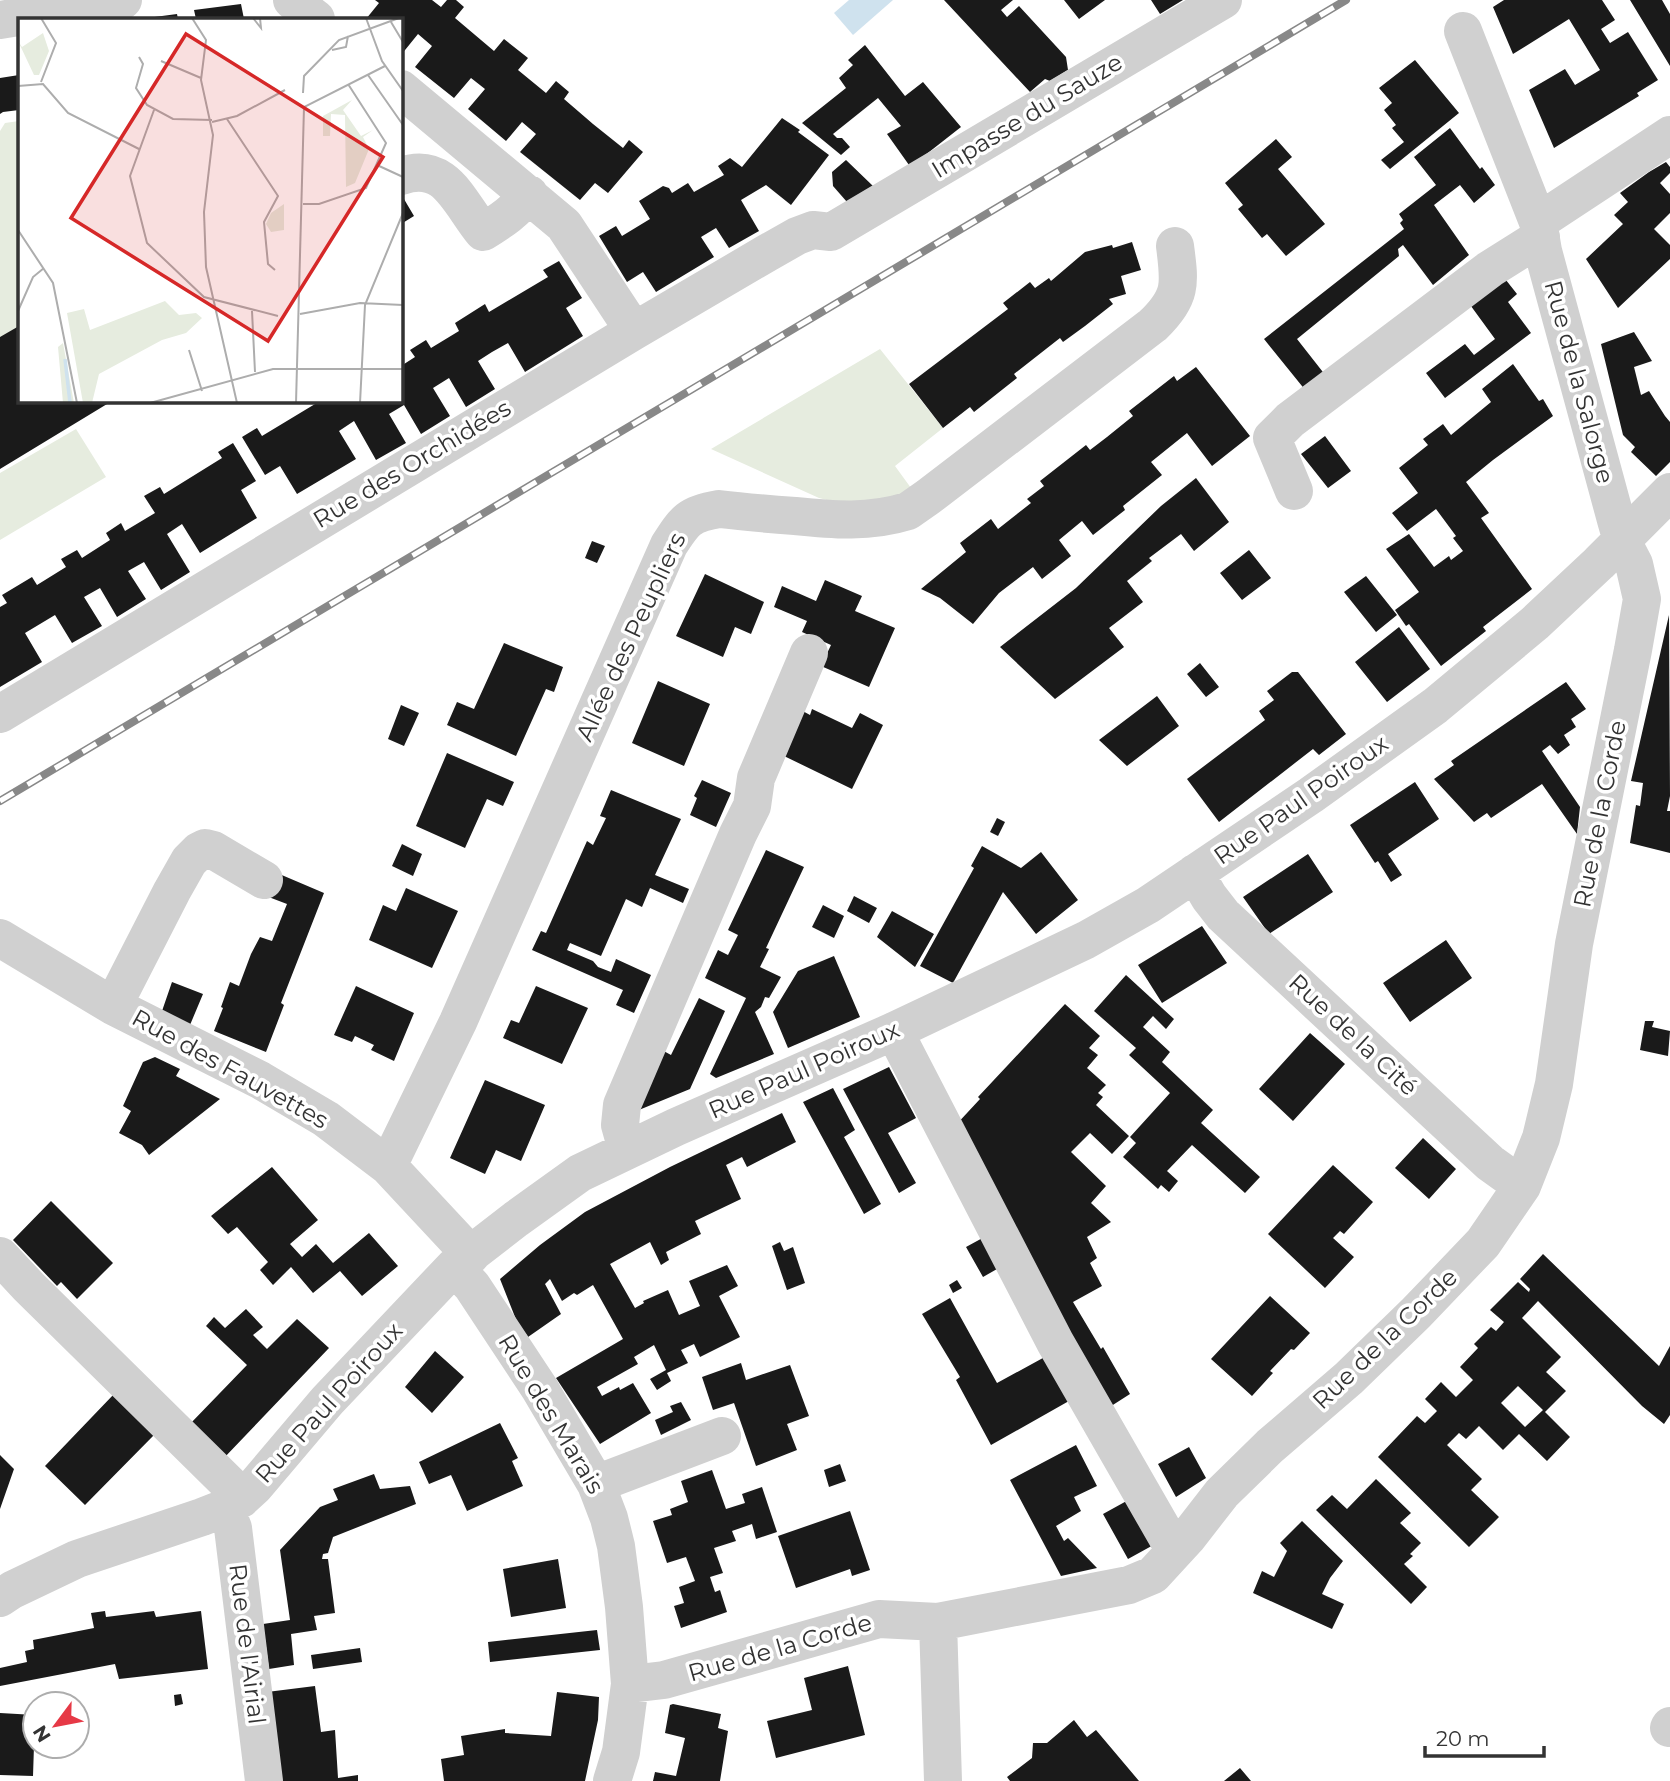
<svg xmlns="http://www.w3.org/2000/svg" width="1670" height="1781" font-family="Montserrat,sans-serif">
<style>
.green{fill:#e6ecdf}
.water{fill:#cfe2ee}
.building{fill:#1a1a1a;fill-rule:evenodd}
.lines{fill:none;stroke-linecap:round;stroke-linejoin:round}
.minor{stroke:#d0d0d0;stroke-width:38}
.rail-casing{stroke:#888;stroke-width:8}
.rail{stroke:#fff;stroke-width:5;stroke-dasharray:16;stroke-linecap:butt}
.labels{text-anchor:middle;stroke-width:7;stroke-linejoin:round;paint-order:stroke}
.street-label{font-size:24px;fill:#333;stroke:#fff}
.inset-river{fill:none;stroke:#cfe2ee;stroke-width:3.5}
.inset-road{fill:none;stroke:#adadad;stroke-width:2}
.view{fill:#d62828;fill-opacity:0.15;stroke:#d62828;stroke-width:3.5}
.inset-edge{fill:none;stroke:#333;stroke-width:3.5}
</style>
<rect width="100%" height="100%" fill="#fff"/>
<path class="green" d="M19 121V326L0 338V131L5 123Z
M880 349 943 428 895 466 911 488 898 496 846 505 819 498 711 449Z
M76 429 106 477 0 540V473Z"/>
<path class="water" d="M849 0H893L853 35 834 13Z"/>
<path class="building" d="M375 0H432L441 7 447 0H456L464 7 455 18 494 51 504 39 528 58 518 70 546 93 556 81 569 92 564 99 593 124 623 148 629 140 643 152 608 193 595 183 580 200 520 152 536 134 522 122 506 141 468 109 485 89 471 78 454 98 415 67 432 46 418 34 401 55V19H366L379 3Z
M944 0H1013L1001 10 1007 17 1019 6 1066 57 1068 70 1050 81 1045 79 1030 92Z
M1064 0H1105L1079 19Z
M1151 0H1183L1160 14Z
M1504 0H1602L1615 20 1601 29 1610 43 1628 32 1658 80 1637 93 1639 96 1554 148 1529 90 1565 69 1575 85 1600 70 1569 19 1513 54 1493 7Z
M1630 0H1662L1670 14V66Z
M241 4 244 19H196L194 10Z
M177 14 178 19H147V18Z
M865 45 905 96 923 82 961 127 924 156 909 165 887 134 901 126 878 98 833 134 837 138H842L850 147 841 155 802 123 846 88 839 78 853 65 848 60Z
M1415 60 1459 113 1390 169 1381 160 1404 142 1392 128 1396 125 1384 110 1392 103 1379 88Z
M19 75V110L3 112 0 114V78Z
M782 118 800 130 798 132 829 155 791 205 766 185 741 200 759 231 729 248 716 228 701 237 714 257 656 292 643 272 627 282 599 236 616 226 622 236 650 219 639 201 663 186 669 188 672 193 688 183 694 192 724 175 718 166 730 158 742 167Z
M1450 128 1480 169 1482 167 1495 185 1474 203 1460 185 1434 205 1469 255 1433 285 1403 245 1398 249 1399 256 1297 339 1326 376 1306 391 1264 339 1404 229 1400 223 1403 220 1399 214 1436 185 1414 157Z
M1276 139 1292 157 1278 169 1325 224 1286 256 1267 234 1262 238 1238 209 1243 205 1225 183Z
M846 160 873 186 847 202 833 186 832 172Z
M1666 162 1670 167V173L1660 183 1670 194V213L1654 229 1670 245V259L1618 308 1586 259 1623 224 1614 215 1628 202 1620 193 1649 172Z
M401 194 414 216 401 224Z
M1132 242 1141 270 1121 276 1126 294 1109 299 1113 304 1085 326 1063 342 1060 338 1014 374 1017 378 974 412 970 407 943 428 909 384 1008 309 1003 303 1030 282 1035 288 1049 278 1051 281 1085 252 1112 245 1113 248Z
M559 261 582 298 566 308 583 336 525 372 508 343 492 352 478 361 495 389 466 407 449 378 433 388 450 416 421 434 404 405 389 414 406 443 376 460 354 421 339 431 356 459 297 494 280 466 265 475 242 437 257 428 262 436 320 401H401V366L415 357 410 350 426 340 431 348 459 331 455 323 485 304 489 312 548 277 543 270Z
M1502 275 1517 294 1508 302 1531 333 1445 398 1426 373 1465 344 1474 355 1495 339 1468 302Z
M19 326V401H112L0 469V337Z
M1634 332 1652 361 1634 367 1641 395 1649 391 1665 416 1670 422V462L1656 476 1631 452 1635 447 1623 435 1601 344Z
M1513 364 1539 401 1543 399 1553 416 1493 460 1466 482 1489 513 1481 518 1532 589 1483 627 1486 631 1441 666 1409 624 1406 626 1395 610 1419 592 1386 549 1409 534 1434 567 1449 556 1451 560 1463 551 1453 538 1456 536 1436 509 1407 531 1392 513 1418 493 1399 468 1428 445 1423 439 1443 424 1451 435 1491 402 1482 389Z
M1196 367 1250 436 1212 466 1187 433 1151 462 1162 475 1123 506 1125 510 1093 535 1082 521 1059 540 1071 556 1042 579 1033 567 999 593 973 624 940 598 921 589 966 552 960 543 991 519 998 529 1031 503 1027 499 1044 486 1040 481 1086 445 1090 450 1107 437 1133 416 1129 411 1174 376 1177 381Z
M1325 436 1351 471 1328 488 1301 454Z
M233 443 256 481 241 490 257 518 200 553 182 524 167 534 190 572 161 590 144 562 128 571 146 599 117 617 100 588 84 597 102 626 72 643 55 615 25 633 42 662 0 687V607L7 603 2 595 32 577 37 585 66 567 61 559 77 550 82 558 110 540 106 533 121 523 125 531 155 513 144 496 160 487 164 494 222 458 218 452Z
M1196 478 1229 522 1194 551 1181 534 1149 558 1152 561 1127 581 1143 602 1109 628 1124 647 1055 699 1000 647 1076 588 1161 506Z
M592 541 605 546 597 563 585 558Z
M1249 550 1271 578 1242 600 1220 573Z
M705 574 764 602 751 634 735 627 723 657 676 636Z
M1366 576 1397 615 1376 632 1344 592Z
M825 580 862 596 855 611 895 628 869 687 821 666 831 645 802 632 807 621 774 607 782 586 816 601Z
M1669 615 1670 796 1667 811H1670V853L1630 843 1636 805 1640 806 1643 783 1631 781Z
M1399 627 1430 669 1387 702 1355 662Z
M504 643 563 667 554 692 546 689 516 756 447 725 457 702 474 709Z
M1200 663 1219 687 1206 697 1187 674Z
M1292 672H1298L1346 734 1319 755 1313 749 1219 822 1187 779 1265 720 1259 711 1274 700 1267 691Z
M658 681 710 704 684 766 632 743Z
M1566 682 1586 709 1571 719 1576 727 1564 735 1570 745 1558 754 1550 745 1542 751 1580 807 1577 834 1542 784 1491 818 1487 813 1474 822 1434 779 1454 765 1451 761Z
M1157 696 1179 726 1127 766 1099 740Z
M401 705 419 713 404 746 388 739Z
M799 709 810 715 812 709 852 728 860 713 883 725 852 789 784 756Z
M447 753 514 782 503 806 487 799 465 848 416 826Z
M702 780 731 793 716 827 690 815 697 798 694 796Z
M1415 782 1439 819 1388 854 1402 875 1391 882 1378 861 1375 863 1350 825Z
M611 790 681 819 655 875 689 889 683 903 650 888 642 907 626 899 601 956 570 943 567 950 593 961 598 967 611 972 616 959 651 975 634 1013 616 1005 623 990 532 950 541 931 546 933 587 841 593 845 606 818 600 816Z
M997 818 1005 822 998 836 990 832Z
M402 844 422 854 413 876 392 866Z
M982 846 1021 868 1041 852 1078 900 1036 934 1003 892 953 983 920 966 974 868 971 866Z
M766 850 804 867 766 948 769 949 760 967 781 977 769 998 765 997 761 1007 755 1012 774 1054 716 1078 710 1074 746 998 705 978 718 950 728 955 738 935 728 930Z
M1308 854 1333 892 1269 934 1243 897Z
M277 873 324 893 281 1003 284 1005 266 1052 214 1031 223 1008 221 1007 230 982 239 986 251 954 260 937 272 941 287 904 266 896Z
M406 888 458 911 432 968 369 940 383 905 396 911Z
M854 896 877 908 869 923 847 911Z
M823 905 844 916 834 938 812 927Z
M892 911 934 934 915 967 877 937Z
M1202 926 1227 963 1162 1003 1138 965Z
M1446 940 1472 978 1410 1022 1383 983Z
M834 956 860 1017 788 1048 773 1012 798 971Z
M1126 975 1174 1019 1166 1029 1153 1016 1143 1027 1170 1052 1162 1062 1213 1110 1201 1123 1260 1177 1245 1193 1192 1145 1167 1171 1178 1181 1169 1192 1161 1185 1158 1189 1123 1157 1136 1143 1130 1137 1170 1093 1129 1055 1136 1048 1094 1011Z
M172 982 203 994 190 1025 162 1011Z
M356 986 414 1013 394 1061 371 1050 374 1045 355 1036 352 1042 334 1035Z
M536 986 588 1008 562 1064 503 1038 511 1020 519 1023Z
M699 998 725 1011 690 1089 634 1112 660 1049 671 1055Z
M1065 1004 1100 1036 1089 1048 1098 1055 1087 1068 1106 1085 1098 1093 1103 1097 1096 1105 1129 1136 1112 1154 1090 1133 1071 1152 1106 1186 1091 1203 1111 1222 1087 1237 1097 1258 1090 1263 1102 1286 1073 1302 1101 1349 1103 1347 1130 1394 1105 1410 954 1127 980 1099 978 1097Z
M1645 1021H1654L1652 1027 1670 1031 1668 1056 1640 1050Z
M1310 1033 1345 1064 1293 1121 1259 1089Z
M155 1057 180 1069 176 1076 220 1099 149 1155 142 1145 119 1133 131 1111 123 1106 143 1062Z
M889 1067 916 1118 888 1133 916 1183 899 1193 843 1089Z
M485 1080 545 1105 521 1161 496 1150 485 1174 450 1158Z
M833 1088 855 1130 844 1137 881 1204 864 1214 803 1102Z
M782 1113 796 1142 747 1167 742 1157 726 1165 741 1199 695 1221 701 1234 666 1252 669 1260 661 1265 650 1242 610 1264 635 1308 644 1303 643 1301 668 1290 679 1315 700 1306 689 1281 727 1265 738 1286 719 1296 740 1337 700 1357 694 1344 681 1350 688 1363 667 1373 671 1381 657 1390 650 1379 666 1370 654 1345 634 1357 638 1364 597 1387 602 1396 619 1387 620 1390 633 1383 651 1413 600 1444 556 1378 623 1339 593 1285 577 1295 574 1293 562 1301 550 1279 545 1284 561 1314 528 1337 517 1322 500 1279 540 1245 585 1212 670 1167Z
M1423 1138 1456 1169 1429 1199 1395 1168Z
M1333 1165 1373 1202 1344 1234 1340 1231 1333 1238 1354 1257 1325 1288 1268 1234Z
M272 1167 318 1220 290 1244 302 1257 316 1244 333 1263 369 1233 398 1266 362 1296 340 1271 313 1293 291 1267 273 1285 260 1270 268 1262 237 1227 228 1234 211 1216Z
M51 1201 113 1263 77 1299 61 1282 57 1286 13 1240Z
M988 1235 1004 1265 983 1277 966 1247Z
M780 1242 784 1251 793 1247 805 1283 787 1290 772 1246Z
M1543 1254 1659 1366 1670 1346V1415L1664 1424 1642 1406 1538 1301 1522 1318 1561 1357 1546 1372 1566 1391 1545 1412 1570 1437 1547 1461 1519 1434 1503 1450 1479 1426 1466 1439 1459 1433 1447 1445 1482 1479 1471 1490 1499 1517 1469 1547 1378 1457 1417 1416 1425 1423 1437 1411 1425 1399 1441 1382 1456 1397 1473 1380 1460 1367 1478 1348 1474 1344 1491 1327 1496 1331 1504 1322 1490 1310 1518 1282 1529 1292 1530 1289 1520 1279ZM1518 1386 1543 1410 1525 1427 1501 1403Z
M957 1280 962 1288 953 1293 949 1285Z
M1270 1296 1310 1333 1294 1350 1291 1349 1270 1371 1273 1373 1252 1396 1211 1359Z
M950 1298 997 1383 1052 1353 1076 1397 991 1445 956 1380 960 1377 922 1314Z
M246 1309 263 1327 253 1335 267 1349 297 1319 329 1348 223 1459 189 1425 247 1365 206 1326 214 1317 225 1328Z
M435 1351 464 1377 432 1413 405 1387Z
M741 1363 746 1380 790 1365 809 1416 787 1424 797 1450 756 1466 734 1403 713 1410 702 1377Z
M114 1394 154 1435 85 1505 45 1466Z
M681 1402 691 1420 661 1435 655 1420 673 1412 670 1406Z
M500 1423 518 1458 512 1461 523 1486 467 1511 451 1475 429 1484 419 1462Z
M1076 1445 1097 1486 1074 1497 1081 1511 1056 1526 1064 1541 1068 1538 1097 1568 1061 1576 1010 1480Z
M1189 1447 1206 1478 1176 1497 1158 1464Z
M0 1455 14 1469 0 1509Z
M840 1464 846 1481 829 1487 824 1470Z
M712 1470 726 1509 745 1503 742 1494 762 1487 777 1532 756 1539 752 1524 732 1531 736 1541 714 1548 723 1573 710 1577 715 1592 720 1590 727 1612 681 1628 674 1606 684 1603 679 1587 695 1581 686 1557 667 1563 653 1521 672 1515 670 1509 688 1502 681 1481Z
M374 1474 380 1489 410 1486 416 1504 333 1537 328 1553 323 1554 322 1559H328L335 1613 314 1616 317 1630 291 1634 294 1665 269 1669 263 1624 290 1620 280 1550 320 1507 338 1500 333 1489Z
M1376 1479 1411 1513 1400 1523 1421 1543 1410 1554 1413 1556 1404 1564 1427 1587 1411 1604 1316 1510 1332 1495 1347 1509Z
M1132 1498 1157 1543 1128 1559 1103 1514Z
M850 1511 870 1570 852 1576 850 1569 796 1588 778 1536Z
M1302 1521 1343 1561 1330 1578 1322 1594 1344 1604 1332 1629 1253 1593 1262 1571 1274 1577 1287 1551 1280 1543Z
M558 1559 566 1608 511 1617 503 1569Z
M105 1611 106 1617 154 1611 156 1617 201 1611 208 1669 119 1679 115 1664 0 1686V1668L27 1662 25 1651 34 1649 33 1640 94 1628 91 1613Z
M597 1630 600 1650 490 1662 488 1642Z
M360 1648 362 1662 313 1669 311 1655Z
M848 1666 865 1735 776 1758 767 1721 812 1710 804 1678Z
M315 1686 321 1732 335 1730 338 1778 358 1775V1781H277L267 1692Z
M557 1692 599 1697 598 1720 585 1781H444L441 1759 464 1755 461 1736 505 1729V1733L551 1736Z
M181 1694 183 1704 175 1706 174 1695Z
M673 1704 721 1714 718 1728 728 1731 720 1781H653L655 1772 676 1776 685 1738 665 1733 670 1705Z
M0 1713 35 1715 33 1776 0 1775Z
M1074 1720 1087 1737 1096 1730 1139 1781H1010L1007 1777 1032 1758 1033 1743H1047Z
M1240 1768 1251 1781H1224Z"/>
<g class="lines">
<path class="minor" d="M292 0 316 19
M0 20 123 0
M401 89 564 225 634 331
M401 176C446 160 459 203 483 232 501 221 516 211 529 194
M1538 222 1670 135
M1294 491 1272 438 1290 420 1490 269 1541 237
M0 714 634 331 767 253 797 236 813 230 831 232 1223 0
M1195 873 1209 897 1223 915 1490 1163 1522 1186
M0 938 113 1006 260 1080 326 1119 388 1166 471 1255
M113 1006 172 891 189 861 199 851 205 848 213 850 264 880
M894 1031 1055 1342 1175 1551
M627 1150 620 1125 622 1105 738 834 752 806 756 778 809 653
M388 1166 458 1022 669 545C685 520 689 514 719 509 744 512 769 514 795 516 834 520 869 523 908 511L928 497 1153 325C1182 297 1180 284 1175 246
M0 1256 29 1287 229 1484 241 1499
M454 1267 472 1286 540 1389 596 1484 609 1518 616 1546 624 1607 630 1684 621 1752 612 1781
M596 1484 722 1436
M225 1508 233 1528 264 1781
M0 1598 12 1590 77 1559 202 1517 225 1508 241 1499 255 1486 327 1401 454 1267 516 1219 580 1173 676 1127 894 1031 1086 940 1148 905 1311 795 1435 706 1535 623 1599 563 1670 492
M938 1622 943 1781
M630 1684 664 1680 879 1619 938 1622 1129 1585 1153 1575 1187 1538 1222 1493 1270 1446 1349 1378 1416 1313 1483 1243 1522 1186 1541 1138 1554 1084 1574 944 1633 650 1642 599 1634 564 1622 541 1616 520 1543 251 1538 222 1463 31
M1669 1728 1670 1726"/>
<defs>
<path id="rail" d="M0 801 1346 0"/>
</defs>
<use href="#rail" class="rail-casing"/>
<use href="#rail" class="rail"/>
</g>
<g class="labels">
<g class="street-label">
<text transform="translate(1027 116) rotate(-31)" y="8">Impasse du Sauze</text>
<text transform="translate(1579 382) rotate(75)" y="8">Rue de la Salorge</text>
<text transform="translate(412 464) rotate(-31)" y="8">Rue des Orchidées</text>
<text transform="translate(631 637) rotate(-65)" y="8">Allée des Peupliers</text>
<text transform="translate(1301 800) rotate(-35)" y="8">Rue Paul Poiroux</text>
<text transform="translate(1600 814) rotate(-79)" y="8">Rue de la Corde</text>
<text transform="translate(1353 1035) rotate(43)" y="8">Rue de la Cité</text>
<text transform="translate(230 1069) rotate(29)" y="8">Rue des Fauvettes</text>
<text transform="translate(804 1070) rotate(-24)" y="8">Rue Paul Poiroux</text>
<text transform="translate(1385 1339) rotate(-44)" y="8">Rue de la Corde</text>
<text transform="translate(329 1403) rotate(-48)" y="8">Rue Paul Poiroux</text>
<text transform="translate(551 1414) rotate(59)" y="8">Rue des Marais</text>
<text transform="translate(247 1644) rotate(83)" y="8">Rue de l'Airial</text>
<text transform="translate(780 1648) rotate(-16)" y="8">Rue de la Corde</text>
</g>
</g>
<g transform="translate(18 18)">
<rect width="385" height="385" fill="#fff"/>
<path d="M25 15 31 33 21 57H16L0 23 4 29ZM334 82 325 92 343 118 355 112 345 119 351 131 337 165 328 169 327 97 313 96 312 118H305V98ZM266 186V212L253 214 248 206 253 195ZM147 283 161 297 178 295 184 300 168 315 144 322 81 356 74 385H65L49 295 66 291 72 312ZM45 325 56 385H45L40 329Z" fill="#e6ecdf"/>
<path class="inset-river" d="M47 341 52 385"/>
<path class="inset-road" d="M23 0 38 25 23 64M174 0 188 22 183 62 195 117 186 194 188 249 219 385M235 0 243 10 242 0M348 0 364 43 385 73M373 4 385 24M314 32 328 29 330 18M121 39 125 46 118 70 129 87 155 101 194 102M143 43 183 60M350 57 385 107M0 68 25 66 50 95 121 131M285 75 286 58 321 22 381 0M136 92 112 158 129 225 186 279 260 298M209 101 260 178 246 204 250 246 257 252M194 104 219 98 267 72M359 147 385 159M285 186H301L348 170 368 125 330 66M0 212 35 265 59 385M0 293 15 259 26 250M234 293 237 354M282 296 342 285 385 287M171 332 184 373M132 385 255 351H385M278 385 286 89 367 48M342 385 347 287 385 195"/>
<path class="view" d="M168 16 365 139 250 323 53 200Z"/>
<rect width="385" height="385" class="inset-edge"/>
</g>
<g transform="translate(56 1725) rotate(238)"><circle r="33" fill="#ffffff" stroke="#adadad" stroke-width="2"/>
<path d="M0-5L12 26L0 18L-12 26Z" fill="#e63946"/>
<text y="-10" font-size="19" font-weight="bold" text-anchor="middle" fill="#333333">N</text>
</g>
<path d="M1425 1746v10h119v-10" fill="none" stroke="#333333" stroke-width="3.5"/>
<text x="1436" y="1746" font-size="21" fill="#333333" stroke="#ffffff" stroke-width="5" paint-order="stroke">20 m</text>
</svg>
